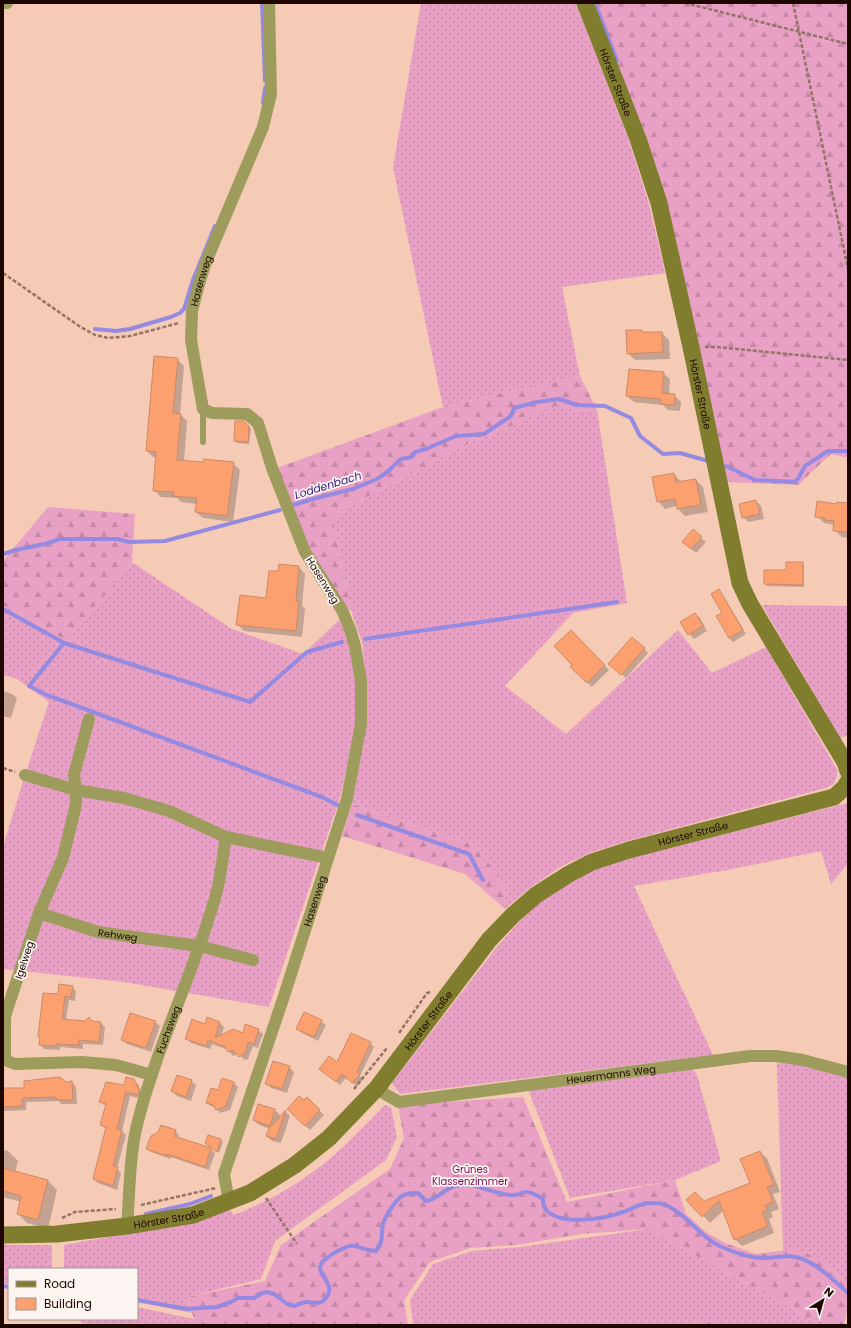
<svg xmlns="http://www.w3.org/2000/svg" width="851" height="1328" font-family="Poppins,sans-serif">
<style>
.grass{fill:url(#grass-dots)}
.forest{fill:url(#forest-firs)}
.shadow{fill:#0003}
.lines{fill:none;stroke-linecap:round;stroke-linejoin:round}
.stream{stroke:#948ae1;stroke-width:4}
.building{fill:#fca070;stroke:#cb8a68}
.path{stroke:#957365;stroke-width:2.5;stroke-dasharray:4 2;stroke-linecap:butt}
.lane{stroke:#9d9c5d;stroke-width:6}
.street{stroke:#9d9c5d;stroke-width:12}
.secondary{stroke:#807e2e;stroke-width:17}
.labels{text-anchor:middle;stroke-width:3.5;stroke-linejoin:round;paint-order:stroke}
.street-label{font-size:10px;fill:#1e0700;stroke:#fcf4f1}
.park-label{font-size:10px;fill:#7c0c55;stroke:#fcf4f1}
.water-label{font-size:11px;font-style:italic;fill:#371a7f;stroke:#fcf4f1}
</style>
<defs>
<pattern id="grass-dots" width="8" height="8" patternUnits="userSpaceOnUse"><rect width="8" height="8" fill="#e8a0c4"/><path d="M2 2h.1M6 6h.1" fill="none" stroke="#c788a7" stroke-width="1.8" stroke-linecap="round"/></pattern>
<pattern id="forest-firs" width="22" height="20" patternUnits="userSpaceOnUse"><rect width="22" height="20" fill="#e8a0c4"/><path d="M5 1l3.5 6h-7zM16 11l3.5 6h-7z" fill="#c788a7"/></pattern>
</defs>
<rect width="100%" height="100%" fill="#f5cbb6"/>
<path class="grass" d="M421 3H576L628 138 649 204 665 273 562 287 580 376 443 407 393 167Z
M557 404 575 411 597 410 627 603 573 613 505 686 566 734 678 630 712 673 766 647 838 771 834 784 826 788 627 841 590 853 562 866 531 887 505 909 504 884 477 846 352 804 366 726 367 688 362 642 351 610 334 522 340 511 472 442 514 425Z
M132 562 232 629 303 654 341 618 352 648 356 683V725L340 798 269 1007 124 982 3 969V847L24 778 49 702 17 679 3 675V605L67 641Z
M762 605 848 606V735L840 738Z
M848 803V864L831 884 821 851 727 870 634 886 713 1055 400 1094 392 1083 496 948 519 922 541 901 575 880 596 869 631 858Z
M777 1063 804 1065 848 1075V1285C829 1268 811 1246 783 1251Z
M692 1068 697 1075 721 1161 675 1180 570 1198 528 1089Z
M385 1105 391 1107 397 1137 386 1160 275 1241 261 1279 187 1297 192 1313 137 1302V1269H64V1245L197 1221 229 1209 234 1215C273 1200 310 1177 341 1149 356 1135 370 1120 385 1105Z
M648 1229 821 1325H721L717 1321 691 1323 689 1325H413L410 1300 433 1264 472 1251 520 1247Z
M3 1245H52V1269H9V1284L3 1283Z
M137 1307 194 1319 193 1325H85L78 1319H137Z"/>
<path class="forest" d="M596 3H848V458L831 454 798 485 725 482 664 194Z
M580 376 597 410 575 411 557 405 514 425 472 442 340 511 334 522 351 610H346L309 551 277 468 443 407Z
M48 507 135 514 132 562 67 641 3 605V561Z
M352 804 477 846 504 884 505 909 465 874 342 836Z
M523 1097 567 1202 675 1180 686 1214 706 1232 725 1243 756 1254 794 1249 817 1257 848 1285V1308L844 1325H821L648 1229 581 1234 516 1245 470 1248 430 1262 404 1300 408 1325H193L194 1319 187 1297 265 1281 281 1245 390 1169 404 1138 398 1105Z
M717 1321 721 1325H689L691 1323Z"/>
<path class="shadow" d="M641 331 644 333H662L669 340 670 359 635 360 628 353Z
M177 359 184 366 180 414 187 421 184 462 233 463 240 470 233 522 203 518 196 512 197 504 181 502 177 498 161 497 154 490 157 458 153 457 147 451Z
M663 373 670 379 669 395H674L681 402 680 411 668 410 663 405 634 402 627 396Z
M249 426 251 429 249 444 237 443 235 441Z
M674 474 681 482 696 480 703 487 708 512 685 516 678 509 677 506 665 509 658 501Z
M756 501 761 506 764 519 748 522 743 517Z
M848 504V538L842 537 834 530 835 527 831 524 824 523 817 516 838 505Z
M701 538 706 542 696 553 688 546Z
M802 563 804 565V587L767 586 765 583Z
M299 567 305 574 302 605 305 609 302 637 244 631 237 624 267 599 279 572Z
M719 591 723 595 746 634 733 642 729 638Z
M695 614 700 618 707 631 694 639 689 634 682 622Z
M571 631 609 670 592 687 572 667 574 665Z
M644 648 648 653 626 678 614 668Z
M3 691 12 694 17 698 11 718 3 716Z
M72 987 76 991 75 1001 69 1000 66 1020 101 1023 105 1027 103 1045 83 1044V1049L60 1047V1050L44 1049 40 1044 41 1038 39 1037 59 996Z
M321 1021 326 1025 318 1041 302 1033 297 1028Z
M155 1022 160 1026 151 1052 127 1044 122 1039Z
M220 1023 224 1027 221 1036 243 1034 258 1030 263 1034 258 1048 253 1046 248 1059 245 1060 238 1054 233 1056 228 1050 212 1044 210 1049 191 1043 187 1038 205 1025Z
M370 1043 374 1047 360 1076 363 1079 357 1086 346 1078 340 1085 324 1072Z
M289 1067 294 1072 287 1093 271 1088 267 1083Z
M223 1079 234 1083 238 1087 230 1110 220 1113 216 1108 211 1106 207 1103 219 1091Z
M133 1080 138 1084 143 1095 142 1099 130 1096 122 1131 126 1135 117 1169 121 1173 117 1190 98 1183 94 1179 106 1129 101 1125 106 1106 100 1102 125 1087Z
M191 1081 196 1085 191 1101 177 1096 172 1091Z
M72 1082 76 1087 77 1104H61L59 1101 26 1102V1110L3 1111V1089H25Z
M307 1099 324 1115 310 1130 288 1109Z
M259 1105 275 1110 280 1115 278 1120 286 1112 290 1116 281 1143 272 1141 267 1136 270 1129 259 1125 254 1120Z
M175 1131 179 1135 178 1138 211 1149 215 1153 209 1170 171 1157V1159L151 1152 147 1148Z
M221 1140 223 1142 219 1153 207 1143Z
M3 1150 8 1151 18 1161 15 1172 48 1181 57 1190 48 1229 27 1223 18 1214 21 1202 3 1197Z
M760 1152 767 1158 780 1192 773 1194 779 1209 771 1212 773 1217 769 1219 774 1233 742 1246 735 1239 724 1210 710 1223 688 1200 704 1202 751 1184Z"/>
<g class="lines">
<path class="stream" d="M262 3 265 81
M595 3 617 61
M263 103 265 88
M95 329 116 331 130 329 171 317 180 313 184 309 193 280 215 226
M726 466 755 480 794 482 798 479 805 466 828 451H848
M290 506 313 499 353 489 377 479 386 473 401 459 412 457 415 452 426 449 456 436 484 434 511 416 514 408 537 402 559 399 577 405 605 406 631 418 640 436 663 454 680 453 708 461
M3 554 16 550 45 544 60 539H118L128 542 165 541 280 510
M3 609 64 643 250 702 307 652 342 642
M365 639 617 602
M64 643 29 686 47 695 322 797 339 806
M357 815 469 854 483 880
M146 1214 190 1204 211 1196
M3 1286 9 1287
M137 1300 187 1309 217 1307 231 1302 238 1298H254L262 1293 267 1292 274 1294 287 1304 295 1306C299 1304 303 1302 307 1302 314 1302 318 1305 324 1300 340 1284 315 1276 321 1264 325 1257 347 1244 355 1246 363 1248 368 1251 376 1251 385 1240 380 1236 383 1224 385 1216 396 1200 402 1196 407 1193 413 1193 418 1193L426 1201C437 1200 445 1187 459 1185 477 1182 495 1196 514 1195 518 1195 522 1192 526 1192 532 1192 538 1196 543 1199 543 1202 543 1206 545 1208 557 1227 604 1219 623 1212 631 1210 640 1203 648 1203 653 1203 659 1203 663 1204 687 1213 701 1239 724 1248 736 1253 751 1258 763 1258 774 1259 785 1254 796 1257 816 1262 833 1280 848 1293"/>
</g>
<path class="building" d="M626 330H642V332H662L663 352 627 354Z
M154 356 178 358 173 413 181 414 177 460 203 462 204 459 234 462 227 516 195 512 197 498 173 496 174 492 153 491 156 452 146 451Z
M629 369 664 372 662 393 675 394 674 405 661 404V399L626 396Z
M235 421H244L249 426 248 442 234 441Z
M674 473 676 482 696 479 701 505 677 509 675 499 657 502 652 477Z
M756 500 760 514 742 518 739 504Z
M817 501 837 504V502L848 503V532L833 531 834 521 825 520V518L815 517Z
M693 529 702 537 691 549 682 542Z
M786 562H803V585L764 584V570H786Z
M279 564 299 566 296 601H299L296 631 236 625 240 595 266 598 269 571H278Z
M719 589 743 630 729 638 716 616 722 613 711 594Z
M695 613 703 626 688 635 680 622Z
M571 630 605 665 587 683 570 667 572 665 554 646Z
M632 637 645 648 621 675 608 664Z
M59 984 73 986 71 997 65 996 62 1019 85 1021 89 1017 92 1021 101 1022 99 1042 79 1040V1045L56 1044V1046L39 1045 40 1037H38L43 993 58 994Z
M304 1012 322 1020 314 1037 296 1029Z
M130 1013 156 1021 146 1048 121 1040Z
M207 1017 220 1022 215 1038 233 1029 243 1033 245 1024 259 1029 254 1044 248 1042 245 1053 239 1057 233 1050 228 1052 225 1047 208 1040 206 1046 185 1039 192 1019 205 1024Z
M351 1033 371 1042 357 1072 360 1074 352 1083 342 1074 336 1082 319 1069 329 1056 337 1062Z
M273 1061 290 1066 282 1089 265 1084Z
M177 1075 192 1080 186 1097 171 1091Z
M60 1077 66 1082 72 1081 73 1100H56V1097L22 1098V1106L3 1107V1088H24V1081Z
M126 1077 134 1079 139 1090 138 1095 126 1092 117 1129 122 1130 113 1166 118 1167 113 1186 93 1179 106 1127 100 1125 106 1104 99 1102 106 1082 124 1085Z
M222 1078 234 1082 226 1106 216 1110 213 1105 206 1103 211 1088 218 1090Z
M299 1096 304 1100 307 1097 320 1110 305 1126 287 1109Z
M258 1104 275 1109 270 1126 253 1120Z
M286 1110 276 1139 266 1136 269 1128Z
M161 1125 176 1130 174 1136 211 1148 205 1167 167 1154V1156L146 1149 151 1136 158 1132Z
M208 1135 221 1139 217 1152 205 1143Z
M760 1151 774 1185 767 1187 773 1202 765 1205 767 1210 762 1212 768 1226 734 1240 719 1201 702 1217 686 1200 695 1192 704 1201 750 1183 740 1159Z
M3 1168 48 1180 38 1220 17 1214 21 1196 3 1191Z"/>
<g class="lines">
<path class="path" d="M685 3 848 44
M793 3 848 269
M3 273 79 326 95 335 108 338 130 336 179 323
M705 347H717L848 360
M3 768 15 772
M399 1033 427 993 431 992
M354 1089 387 1048
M266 1198 297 1244
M141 1205 216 1188
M62 1218 75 1212 116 1209"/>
<path class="lane" d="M203 442V409"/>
<g class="street">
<path d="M3 3H7"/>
<path d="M89 719 74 775 76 790V804L63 858 39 913 5 1016V1060L15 1064 82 1062 116 1065 152 1075"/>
<path d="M25 775 76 790 124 798 169 811 226 837 328 858"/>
<path id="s1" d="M39 913 98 932 199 946 253 960"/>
<path id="s2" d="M377 1088 385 1094 399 1102 750 1056H776L803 1060 848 1072"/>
<path id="s3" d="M229 1202 224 1174 284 996 347 799 361 724V681L355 646 350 629 342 610 305 552 272 468 258 423 247 414 212 413 203 409 191 340 192 311 199 284 206 262 263 127 271 94 269 3"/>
<path id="s4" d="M127 1226C130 1191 129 1155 138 1121 158 1042 196 969 217 891 221 873 223 855 226 837"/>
</g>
<g class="secondary">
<path id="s5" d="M585 3 638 139 659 203 691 347 740 583 750 604 845 762 848 771"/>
<path id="s6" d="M3 1235 57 1234 127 1226 193 1215 250 1193 295 1165 329 1138 377 1088 489 940 513 915 536 895 569 874 592 862 629 850 834 797 844 788 848 782"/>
</g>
</g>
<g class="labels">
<g class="street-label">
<text dy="4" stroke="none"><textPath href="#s5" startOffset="85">Hörster Straße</textPath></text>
<text dy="4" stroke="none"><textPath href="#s3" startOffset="1012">Hasenweg</textPath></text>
<text dy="4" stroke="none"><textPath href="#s5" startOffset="409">Hörster Straße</textPath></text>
<text transform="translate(323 580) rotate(58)" y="4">Hasenweg</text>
<text dy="4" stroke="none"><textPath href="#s6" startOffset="839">Hörster Straße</textPath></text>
<text dy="4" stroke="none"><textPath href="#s3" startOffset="316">Hasenweg</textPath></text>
<text dy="4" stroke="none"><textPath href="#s1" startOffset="82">Rehweg</textPath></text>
<text transform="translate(24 960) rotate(-72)" y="4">Igelweg</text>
<text dy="4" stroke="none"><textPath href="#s6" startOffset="503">Hörster Straße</textPath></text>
<text dy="4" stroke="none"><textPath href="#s4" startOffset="202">Fuchsweg</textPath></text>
<text dy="4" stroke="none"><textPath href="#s2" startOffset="240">Heuermanns Weg</textPath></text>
<text dy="4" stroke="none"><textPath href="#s6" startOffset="167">Hörster Straße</textPath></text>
</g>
<g class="park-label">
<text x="470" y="1173">Grünes<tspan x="470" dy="12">Klassenzimmer</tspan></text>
</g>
<g class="water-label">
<text transform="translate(328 485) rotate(-17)" y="4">Loddenbach</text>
</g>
</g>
<rect width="851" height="1328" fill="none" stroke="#1e0700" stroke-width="8"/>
<rect x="8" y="1268" width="130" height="52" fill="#fcf4f1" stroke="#a39591"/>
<rect x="16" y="1281" width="20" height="6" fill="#807e2e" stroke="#a39591"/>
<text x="44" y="1288" font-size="12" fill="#1e0700">Road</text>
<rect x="16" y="1298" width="20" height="12" fill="#fca070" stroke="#a39591"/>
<text x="44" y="1308" font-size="12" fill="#1e0700">Building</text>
<g transform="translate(823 1300) rotate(37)" stroke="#fcf4f1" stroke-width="3" paint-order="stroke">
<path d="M0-3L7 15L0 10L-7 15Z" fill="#1e0700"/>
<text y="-6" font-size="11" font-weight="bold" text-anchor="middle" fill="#1e0700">N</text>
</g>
</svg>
